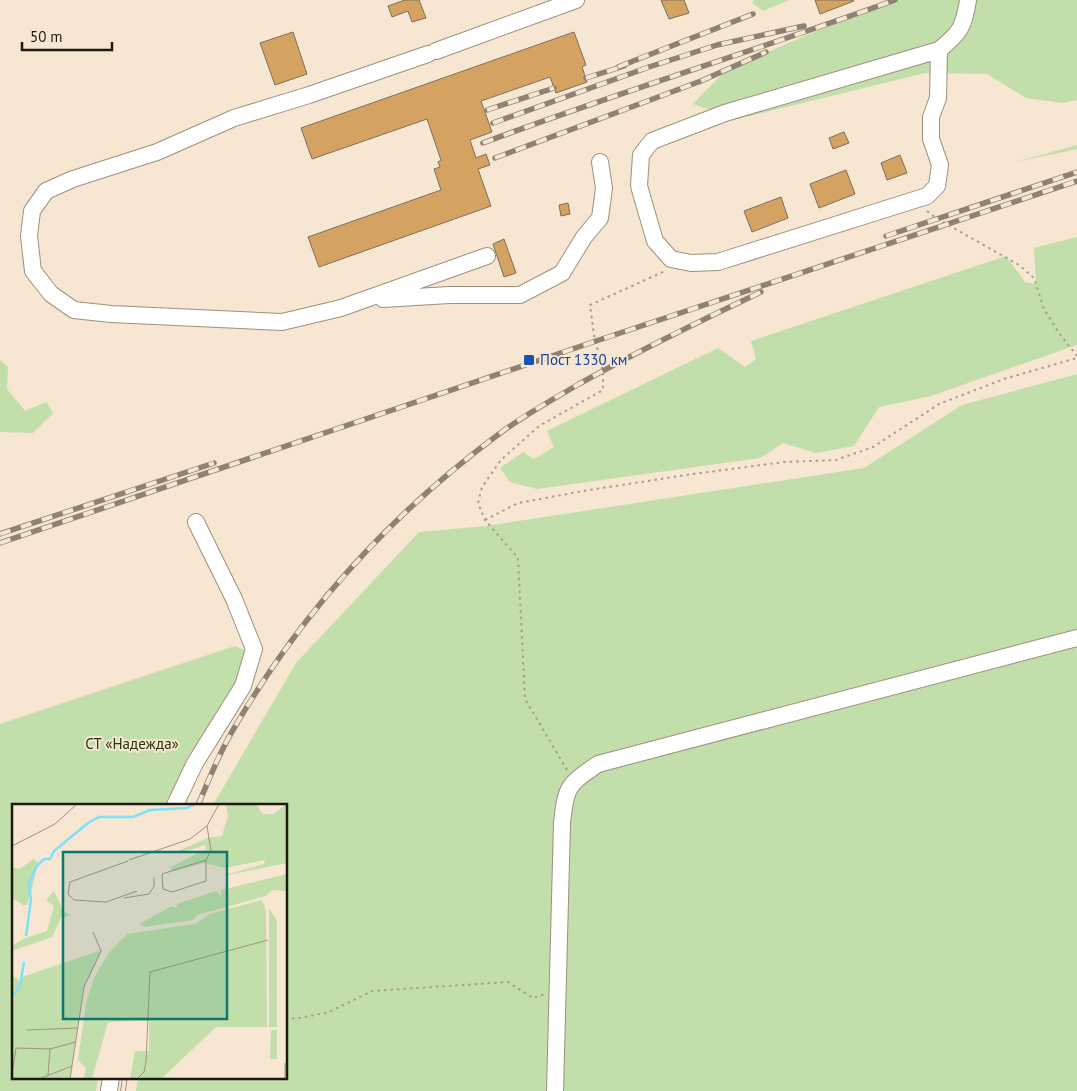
<svg xmlns="http://www.w3.org/2000/svg" width="1077" height="1091" font-family="'PT Sans',sans-serif">
<style>
.green{fill:#c2deaa}
.building{fill:#d4a362;stroke:#7d6f5d}
.lines{fill:none;stroke-linecap:round;stroke-linejoin:round}
.minor-casing{stroke:#9e907d;stroke-width:18}
.path{stroke:#aa9e8e;stroke-width:2;stroke-dasharray:2.5 4;stroke-linecap:butt}
.minor{stroke:#fff;stroke-width:16}
.rail-casing{stroke:#8d8274;stroke-width:5.5}
.rail{stroke:#f6e6d2;stroke-width:4;stroke-dasharray:11;stroke-linecap:butt}
.transit-dot{fill:#1a4fb4;stroke:#f6e6d2;stroke-width:2}
.labels{text-anchor:middle;stroke-width:4;stroke-linejoin:round;paint-order:stroke}
.transit-label{font-size:15px;fill:#164399;stroke:#f6e6d2;text-anchor:start}
.park-label{font-size:15px;fill:#213705;stroke:#f6e6d2}
.inset-river{fill:none;stroke:#7ee1fc;stroke-width:2.5}
.inset-road{fill:none;stroke:#9f9484;stroke-width:1}
.view{fill:#0f766e;fill-opacity:0.15;stroke:#0f766e;stroke-width:2.5}
.inset-edge{fill:none;stroke:#1d1810;stroke-width:2.5}
</style>
<rect width="100%" height="100%" fill="#f6e6d2"/>
<path class="green" d="M754 0H789L763 11 752 3Z
M888 0H1077V100L1062 103 1026 98 987 74 925 73 738 119 693 104 726 70Z
M1077 145V149L1016 162Z
M1077 237V345L931 396 879 407 854 446 816 453 783 443 760 458 537 489 510 482 500 468 523 452 534 459 554 447 547 431 718 348 745 367 756 359 751 341 1006 256 1025 282 1036 284 1034 248Z
M0 360 8 367 7 389 25 411 46 402 53 413 33 433 0 432Z
M1077 374V1091H136L138 1077H286V805H213L296 663 419 532 486 526 864 468 962 405Z
M235 646 253 654 171 805H14V1077H98L96 1091H0V724Z"/>
<path class="building" d="M405 0H419L426 18 412 22 408 11 392 17 388 6Z
M661 0H684L689 13 669 19Z
M815 0H853L854 1 820 14Z
M293 32 307 74 275 85 260 43Z
M574 32 586 65 582 67 587 82 556 93 550 77 481 101 492 132 470 140 476 158 486 154 490 165 478 169 491 206 319 267 308 237 441 190 434 169 440 167 438 162 441 160 427 119 312 159 301 128Z
M844 132 849 143 833 149 829 138Z
M900 155 907 173 887 180 881 163Z
M846 170 855 194 819 208 810 184Z
M781 197 788 218 752 232 744 211Z
M568 203 570 214 561 216 559 205Z
M504 239 516 273 504 277 493 244Z"/>
<g class="lines">
<defs>
<path id="minor" d="M939 50 938 98 931 117V139L940 165 937 186 927 196 718 262 691 263 671 259 655 241 639 186 641 155 652 141 725 113 939 50C960 33 964 27 968 0
M436 51 576 0
M428 54 309 95 234 118 157 152 73 179 46 191 32 211 29 236 33 271 51 294 74 310 111 314 282 322 341 308 487 256
M383 299 449 295H520L562 273 584 237 600 218 604 188 600 162
M175 805 195 763 243 686 254 649 234 599 196 522
M109 1091 111 1077
M555 1091 562 823C566 785 568 785 598 764L1077 638"/>
</defs>
<use href="#minor" class="minor-casing"/>
<path class="path" d="M927 211 936 218 1019 265 1034 278 1044 309 1059 333 1077 356
M485 520 518 503 589 490 693 474 784 462 836 460 873 447 939 404 1004 379 1077 358
M567 770 525 699 518 558 485 520 478 503 482 487 501 460 539 426 603 390V371L594 335 590 305 665 271
M286 1016 295 1019 329 1012 372 991 508 982 533 998 545 994"/>
<use href="#minor" class="minor"/>
<defs>
<path id="rail" d="M618 67 753 14
M586 78 624 66
M487 110 554 88
M493 123 649 67 717 45 804 26
M483 143C619 92 758 50 895 0
M495 158 701 81 766 52
M886 236 1077 172
M0 534 214 463
M0 543 596 341 1077 181
M198 805C209 780 219 753 233 730 300 614 391 514 499 434 524 415 552 400 579 384 638 351 700 321 761 292
M123 1091 125 1077"/>
</defs>
<use href="#rail" class="rail-casing"/>
<use href="#rail" class="rail"/>
</g>
<rect class="transit-dot" x="523" y="354" width="12" height="12" rx="2.5"/>
<g class="labels">
<g class="transit-label">
<text x="540" y="365">Пост 1330 км</text>
</g>
<g class="park-label">
<text x="132" y="749">СТ «Надежда»</text>
</g>
</g>
<g transform="translate(12 804)">
<rect width="275" height="275" fill="#f6e6d2"/>
<path d="M214 0H244L251 10H261L275 0V59L206 73 252 60 253 56 213 64 192 59 163 67 157 64 194 45 193 41 167 50 168 46 196 34 210 32 216 11ZM22 55 26 59 19 88 15 101H11L0 94V63L7 65ZM275 70V87L260 86 254 92 185 111 181 116 133 123 127 120 160 102 164 104 165 100 204 87 209 92V86ZM42 87 52 108 59 111 49 114 40 133 0 147V142L11 135 35 127 42 102 34 96ZM250 96 254 107 255 223H204L149 275H118L123 247H137V217L96 218 80 275H71L74 264 66 256 74 199 82 174 96 150 115 130 183 120 198 110ZM257 104 265 117V223H257ZM87 147 89 148 71 185 58 275H0V171L9 178 10 173ZM259 226H265V255H258Z" fill="#c2deaa"/>
<path class="inset-river" d="M14 132 19 96 17 80 24 63 32 55H38L42 47 76 19 87 13H121L138 6 175 4 183 0M0 193 8 182 12 158"/>
<path class="inset-road" d="M0 42 43 20 65 0M117 56 178 35 195 22 207 0M194 56 150 70 151 85 160 88 194 77V56L199 47 195 22M116 57 58 78 56 90 62 96 94 98 125 87M112 94 137 90 142 82V73M15 226 66 224M0 270 4 244 38 245 64 238M36 271 38 245M27 275 60 262M58 275 72 183 89 147 81 128M125 275 132 268 134 258 138 168 256 136M273 275V259"/>
<path class="view" d="M51 48H215V215H51Z"/>
<rect width="275" height="275" class="inset-edge"/>
</g>
<path d="M22 42v8h90v-8" fill="none" stroke="#1d1810" stroke-width="2.5"/>
<text x="30" y="42" font-size="15" fill="#1d1810" stroke="#f6e6d2" stroke-width="4" paint-order="stroke">50 m</text>
</svg>
